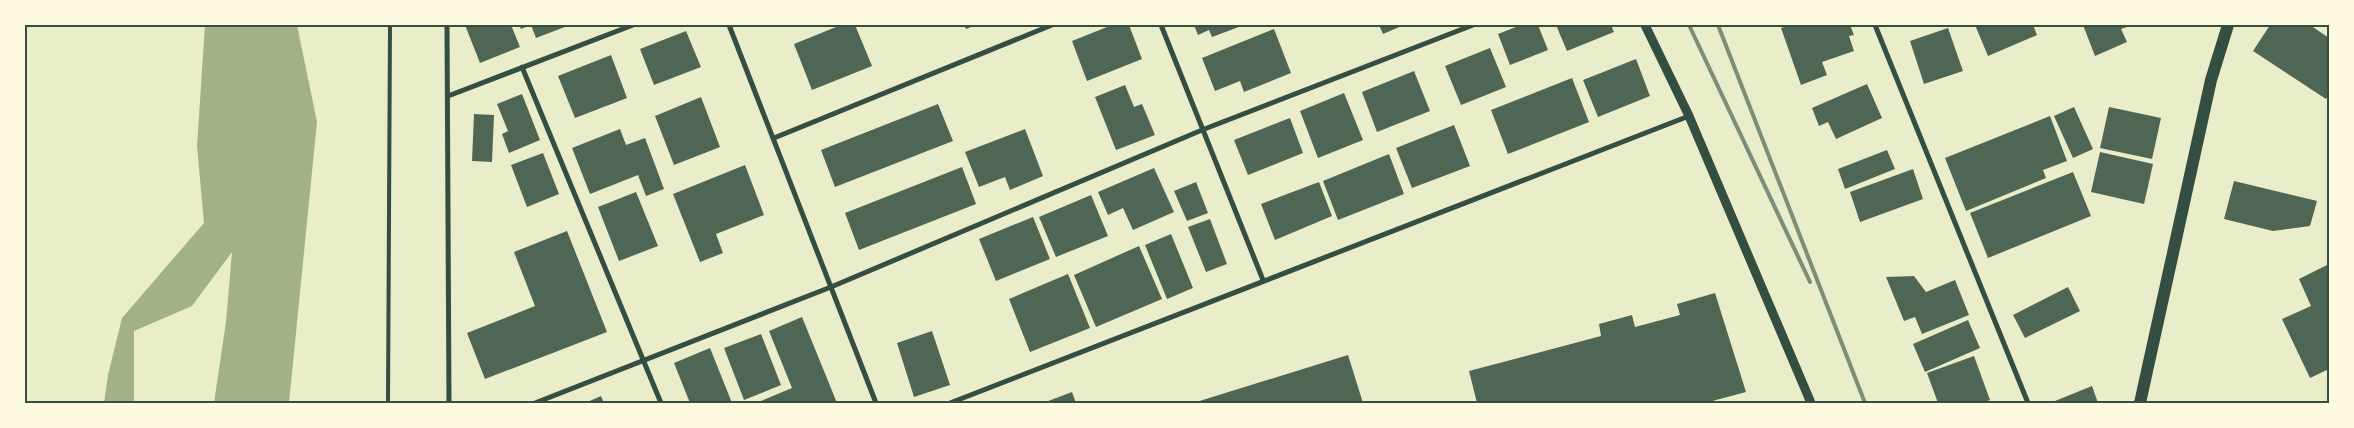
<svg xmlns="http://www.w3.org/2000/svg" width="2354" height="428" font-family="'Noto Sans',sans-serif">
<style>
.water{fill:#a3b18a}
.building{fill:#4f6655}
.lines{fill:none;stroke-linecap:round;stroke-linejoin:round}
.service{stroke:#344e41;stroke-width:4}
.minor{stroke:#344e41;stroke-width:5}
.tertiary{stroke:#344e41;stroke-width:9}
.primary{stroke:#344e41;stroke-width:12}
.rail{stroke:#7c8e77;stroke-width:4}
.neatline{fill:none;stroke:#344e41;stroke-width:2}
</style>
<rect width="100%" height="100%" fill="#e9edc9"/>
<path class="water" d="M205 25H297L317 122 289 403H214L226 322 232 252 192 306 134 331V403H104L108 375 122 318 204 223 197 146Z"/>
<path class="building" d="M465 25H511L520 47 480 63Z
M519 25H531L521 29Z
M531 25H570L536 38Z
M841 25H855L872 66 812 90 794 44Z
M964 25H976L966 29Z
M1112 25H1129L1142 59 1087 81 1072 41Z
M1194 25H1244L1212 37 1209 30 1198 35Z
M1379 25H1404L1383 34Z
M1521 25H1538L1548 50 1510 65 1498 34Z
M1556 25H1611L1614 32 1567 51Z
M1790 25H1850L1854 35 1849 36 1854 51 1822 62 1827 75 1801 85 1781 28Z
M1975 25H2033L2037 35 1988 56Z
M2083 25H2127V27L2121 29 2127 42 2095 56Z
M2270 25H2310L2329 38V95L2326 99 2253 51Z
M1948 28 1963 71 1924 84 1910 41Z
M1274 29 1291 73 1244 92 1240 81 1215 91 1202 58Z
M686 31 701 67 654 85 640 49Z
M1490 48 1506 87 1461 105 1445 66Z
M611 55 627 98 575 118 558 76Z
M1636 59 1650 96 1598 117 1583 80Z
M1414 71 1430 111 1377 132 1362 92Z
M1572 78 1589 122 1508 154 1491 110Z
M1867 84 1882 118 1836 139 1828 122 1819 126 1812 108Z
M1125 85 1134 107 1142 104 1155 135 1116 150 1095 97Z
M1344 93 1363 140 1318 158 1300 111Z
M522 94 540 140 509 153 502 134 508 131 497 104Z
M701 97 720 147 674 165 655 116Z
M938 104 953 141 835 187 821 150Z
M2074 107 2093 149 2073 158 2054 116Z
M2109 107 2161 118 2152 159 2100 148Z
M474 114 494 115 492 162 472 161Z
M2050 116 2067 161 2043 170 2046 178 1966 211 1945 158Z
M1290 118 1303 153 1248 175 1234 140Z
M1454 125 1470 166 1412 188 1396 148Z
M620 129 626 145 645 138 664 189 646 196 638 175 590 194 572 148Z
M1025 129 1043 176 1010 190 1005 177 979 187 965 152Z
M1887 150 1895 169 1845 189 1838 169Z
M2100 152 2153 164 2144 204 2091 192Z
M543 153 559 194 527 207 511 165Z
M1389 154 1404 194 1338 220 1323 181Z
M745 165 764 215 716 234 723 253 700 262 673 194Z
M962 167 976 204 859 250 845 213Z
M1154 168 1174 212 1133 230 1123 208 1108 215 1098 192Z
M1913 169 1923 199 1860 222 1850 192Z
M2073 172 2091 216 1988 258 1970 213Z
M2234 181 2317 201 2310 226 2273 231 2224 219Z
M1196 182 1208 213 1187 221 1174 191Z
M1319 182 1332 216 1275 240 1261 204Z
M636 192 658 246 619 261 598 207Z
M1091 195 1108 236 1056 257 1039 217Z
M1033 217 1050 259 996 281 979 239Z
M1210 219 1227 264 1206 272 1188 227Z
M567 231 607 332 485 379 467 333 535 306 514 252Z
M1171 234 1193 288 1167 299 1145 245Z
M1139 246 1162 299 1096 327 1074 275Z
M2329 264V369L2310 378 2282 319 2311 306 2299 279Z
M1068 274 1090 328 1030 352 1009 299Z
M1914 276 1926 292 1955 280 1969 315 1922 334 1915 317 1904 321 1886 277Z
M2068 287 2080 311 2025 338 2013 315Z
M1715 293 1746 392 1705 403H1477L1469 371 1601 336 1599 324 1632 315 1635 327 1680 315 1677 304Z
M802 317 837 403H756L792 388 769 331Z
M1968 320 1980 348 1925 372 1913 344Z
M932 331 950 385 914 397 897 343Z
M761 334 781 385 744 400 724 348Z
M710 348 732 403H690L674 363Z
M1348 355 1363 403H1193Z
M1974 356 1990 400 1983 403H1938L1927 373Z
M2092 386 2098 403H2050Z
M1072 392 1076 403H1043Z
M601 396 604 403H585Z"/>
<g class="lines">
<path class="service" d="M388 403 390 25"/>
<path class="minor" d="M447 25 449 403
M729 25 876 403
M1161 25 1263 280
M1875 25 2028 403
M522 67 661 403
M448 96 633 25
M774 138 1052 25
M535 403 831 287 1202 130 1473 25
M950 403 1689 116"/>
<path class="tertiary" d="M1645 25 1689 116 1811 403"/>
<path class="primary" d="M2140 403 2211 80 2228 25"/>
<path class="rail" d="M1689 25 1810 282
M1718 25 1865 403"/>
</g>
<rect width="2354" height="428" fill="none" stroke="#fefae0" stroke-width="52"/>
<rect x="26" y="26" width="2302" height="376" class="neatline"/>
</svg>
